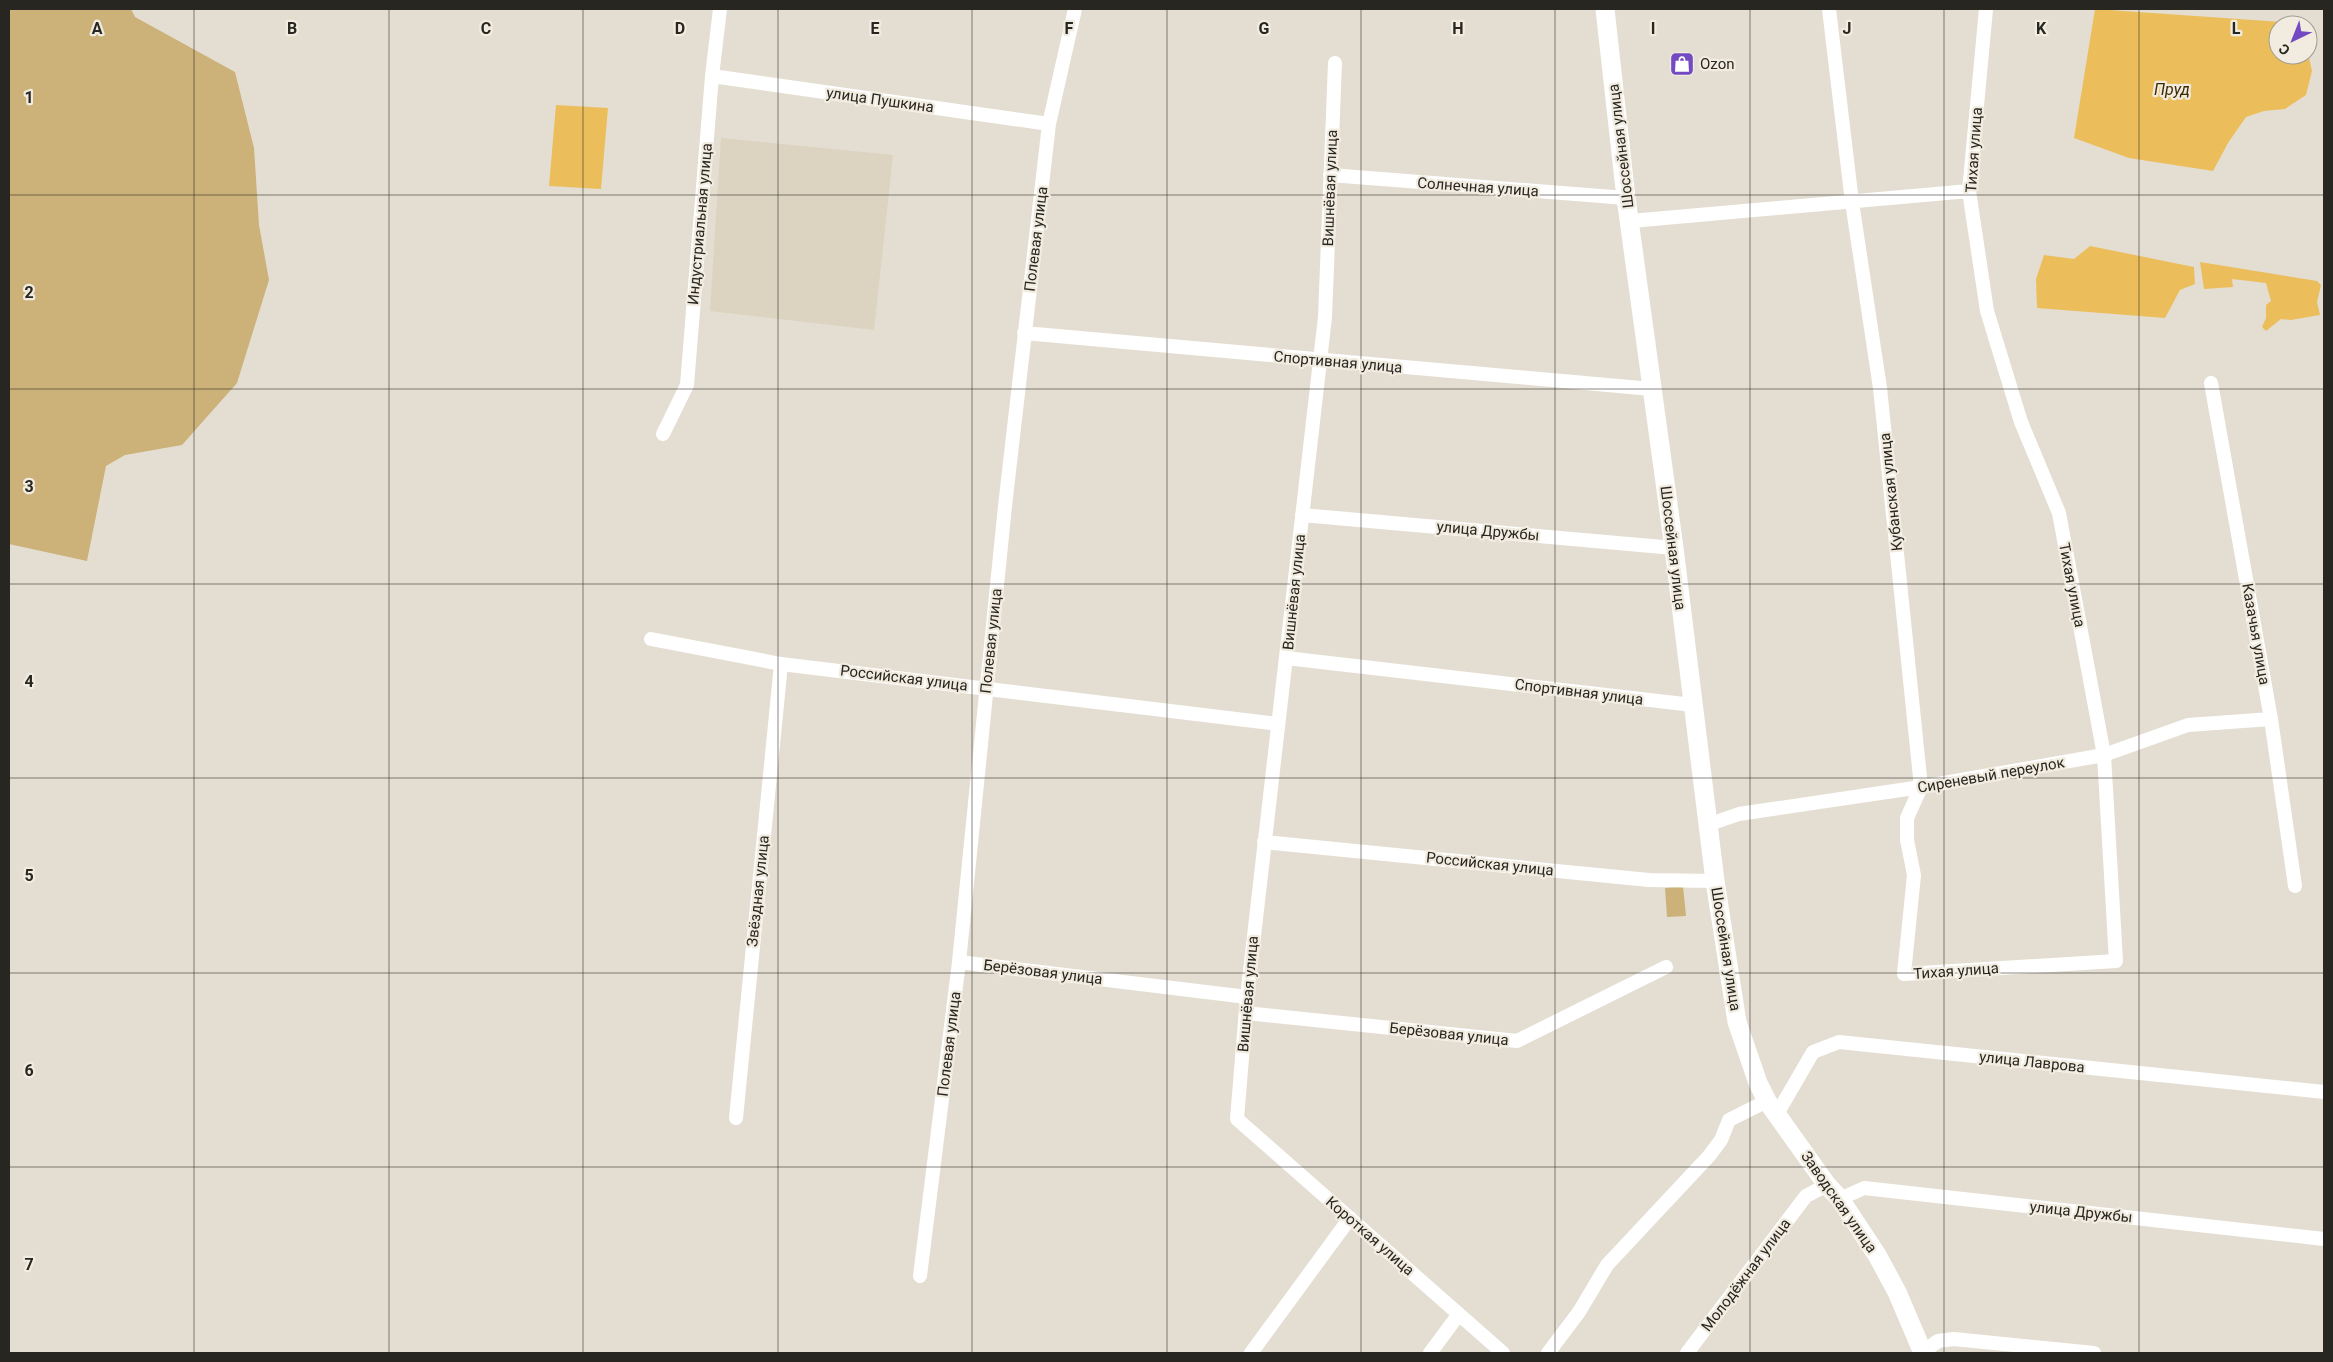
<svg xmlns="http://www.w3.org/2000/svg" width="2333" height="1362" font-family="Roboto,sans-serif">
<style>
.built{fill:#dcd3c0}
.green{fill:#ccb178}
.water{fill:#ebbe5b}
.lines{fill:none;stroke-linecap:round;stroke-linejoin:round}
.minor{stroke:#fff;stroke-width:14}
.major{stroke:#fff;stroke-width:19}
.grid{fill:none;stroke:#282621;stroke-width:1;stroke-opacity:0.55}
.labels{text-anchor:middle;stroke-width:4.5;stroke-linejoin:round;paint-order:stroke}
.poi-label{font-size:15px;fill:#282621;stroke:#f1ecdf;text-anchor:start}
.street-label{font-size:15px;fill:#282621;stroke:#f1ecdf}
.water-label{font-size:16px;font-style:italic;fill:#3c2a00;stroke:#f1ecdf}
.grid-label{font-size:16px;text-anchor:middle;font-weight:bold;fill:#282621;stroke:#f1ecdf;stroke-width:4.5;stroke-linejoin:round;paint-order:stroke}
</style>
<rect width="100%" height="100%" fill="#e4ded2"/>
<path class="built" d="M721 138 893 155 874 330 710 311Z"/>
<path class="green" d="M10 9H131L135 17 235 72 254 148 259 225 269 280 237 383 182 445 125 455 106 466 87 561 9 544Z
M1683 886 1686 916 1667 917 1665 888Z"/>
<path class="water" d="M2095 9 2282 22 2285 25H2278V55H2308V53L2312 71 2306 95 2285 109 2264 111 2246 117 2228 143 2213 171 2129 158 2074 138Z
M556 105 608 108 601 189 549 186Z
M2090 246 2194 267 2195 284 2180 290 2165 318 2037 308 2036 279 2044 255 2074 259Z
M2200 262 2317 281 2321 285 2317 302 2320 315 2291 320 2281 319 2266 331 2262 327 2266 318V305L2271 301 2266 283 2232 279 2233 287 2204 289Z"/>
<g class="lines">
<path class="minor" d="M1829 9 1852 202 1880 388 1921 787 1907 818V840L1914 875 1904 974 2116 961 2104 755 2059 513 2021 422 1987 311 1969 191 1986 9
M1335 63 1325 317 1247 997 1237 1119 1503 1353
M712 76 1049 124
M1330 175 1626 198
M1631 221 1969 191
M1024 333 1652 389
M2211 383 2271 719 2295 886
M663 434 687 385 712 76 720 9
M1302 515 1674 548
M651 639 781 664 1278 724
M1286 658 1693 705
M1710 824 1739 814 1921 787 2104 755 2188 725 2271 719
M1264 842 1649 880 1715 881
M959 962 1247 997
M1246 1013 1517 1041 1666 967
M1777 1114 1813 1052 1839 1042 2324 1092
M736 1118 781 664
M1840 1199 1864 1188 2324 1239
M920 1276 959 962 1005 506 1049 124 1075 9
M1923 1352 1938 1341 1954 1339 2094 1353
M1251 1353 1350 1218
M1430 1353 1459 1314
M1548 1353 1579 1312 1607 1265 1709 1156 1721 1140 1729 1120 1767 1101
M1687 1353 1806 1196 1827 1185"/>
<path class="major" d="M1605 9 1626 198 1674 548 1715 881 1737 1022 1758 1083 1767 1101 1827 1185 1840 1199 1877 1255 1897 1292 1923 1353"/>
</g>
<path class="grid" d="M194 9V1353M389 9V1353M583 9V1353M778 9V1353M972 9V1353M1167 9V1353M1361 9V1353M1555 9V1353M1750 9V1353M1944 9V1353M2139 9V1353M9 195H2324M9 389H2324M9 584H2324M9 778H2324M9 973H2324M9 1167H2324"/>
<defs>
<symbol id="shop-square" viewBox="-11 -11 22 22"><rect x="-9" y="-9" width="18" height="18" rx="4" fill="#734ac2" stroke="#f1ecdf"/><path d="M-5-2.5h2.3a2.7 3.5 0 0 1 5.4 0H5L5.5 6h-11ZM-1.5-2.5h3a1.5 2.3 0 0 0-3 0Z" fill="#fff"/></symbol>
</defs>
<g fill-rule="evenodd">
<use href="#shop-square" x="1668" y="50" width="28" height="28"/>
</g>
<g class="labels">
<g class="poi-label">
<text x="1700" y="69">Ozon</text>
</g>
<g class="street-label">
<text transform="translate(880 100) rotate(8)" y="5">улица Пушкина</text>
<text transform="translate(1621 146) rotate(-97)" y="5">Шоссейная улица</text>
<text transform="translate(1974 150) rotate(-86)" y="5">Тихая улица</text>
<text transform="translate(1478 187) rotate(4)" y="5">Солнечная улица</text>
<text transform="translate(1330 188) rotate(-88)" y="5">Вишнёвая улица</text>
<text transform="translate(700 224) rotate(-85)" y="5">Индустриальная улица</text>
<text transform="translate(1036 239) rotate(-83)" y="5">Полевая улица</text>
<text transform="translate(1338 362) rotate(5)" y="5">Спортивная улица</text>
<text transform="translate(1891 492) rotate(-96)" y="5">Кубанская улица</text>
<text transform="translate(1488 531) rotate(5)" y="5">улица Дружбы</text>
<text transform="translate(1673 548) rotate(83)" y="5">Шоссейная улица</text>
<text transform="translate(2072 585) rotate(79)" y="5">Тихая улица</text>
<text transform="translate(1294 592) rotate(-84)" y="5">Вишнёвая улица</text>
<text transform="translate(2256 634) rotate(80)" y="5">Казачья улица</text>
<text transform="translate(991 641) rotate(-84)" y="5">Полевая улица</text>
<text transform="translate(904 678) rotate(7)" y="5">Российская улица</text>
<text transform="translate(1579 692) rotate(7)" y="5">Спортивная улица</text>
<text transform="translate(1991 775) rotate(-10)" y="5">Сиреневый переулок</text>
<text transform="translate(1490 864) rotate(6)" y="5">Российская улица</text>
<text transform="translate(758 891) rotate(-84)" y="5">Звёздная улица</text>
<text transform="translate(1726 949) rotate(81)" y="5">Шоссейная улица</text>
<text transform="translate(1956 971) rotate(-4)" y="5">Тихая улица</text>
<text transform="translate(1043 972) rotate(7)" y="5">Берёзовая улица</text>
<text transform="translate(1248 994) rotate(-85)" y="5">Вишнёвая улица</text>
<text transform="translate(1449 1034) rotate(6)" y="5">Берёзовая улица</text>
<text transform="translate(949 1044) rotate(-83)" y="5">Полевая улица</text>
<text transform="translate(2032 1062) rotate(6)" y="5">улица Лаврова</text>
<text transform="translate(1839 1202) rotate(55)" y="5">Заводская улица</text>
<text transform="translate(2081 1212) rotate(6)" y="5">улица Дружбы</text>
<text transform="translate(1370 1236) rotate(41)" y="5">Короткая улица</text>
<text transform="translate(1746 1275) rotate(-53)" y="5">Молодёжная улица</text>
</g>
<g class="water-label">
<text x="2172" y="95">Пруд</text>
</g>
</g>
<g class="grid-label">
<text x="97" y="34">A</text>
<text x="292" y="34">B</text>
<text x="486" y="34">C</text>
<text x="680" y="34">D</text>
<text x="875" y="34">E</text>
<text x="1069" y="34">F</text>
<text x="1264" y="34">G</text>
<text x="1458" y="34">H</text>
<text x="1653" y="34">I</text>
<text x="1847" y="34">J</text>
<text x="2041" y="34">K</text>
<text x="2236" y="34">L</text>
<text x="29" y="103">1</text>
<text x="29" y="298">2</text>
<text x="29" y="492">3</text>
<text x="29" y="687">4</text>
<text x="29" y="881">5</text>
<text x="29" y="1076">6</text>
<text x="29" y="1270">7</text>
</g>
<rect width="2333" height="1362" fill="none" stroke="#282621" stroke-width="20"/>
<g transform="translate(2293 40) rotate(223)"><circle r="24" fill="#f1ecdf" stroke="#a19d93"/>
<path d="M0-4L9 19L0 12L-9 19Z" fill="#734ac2"/>
<text y="-8" font-size="14" font-weight="bold" text-anchor="middle" fill="#282621">С</text>
</g>
</svg>
